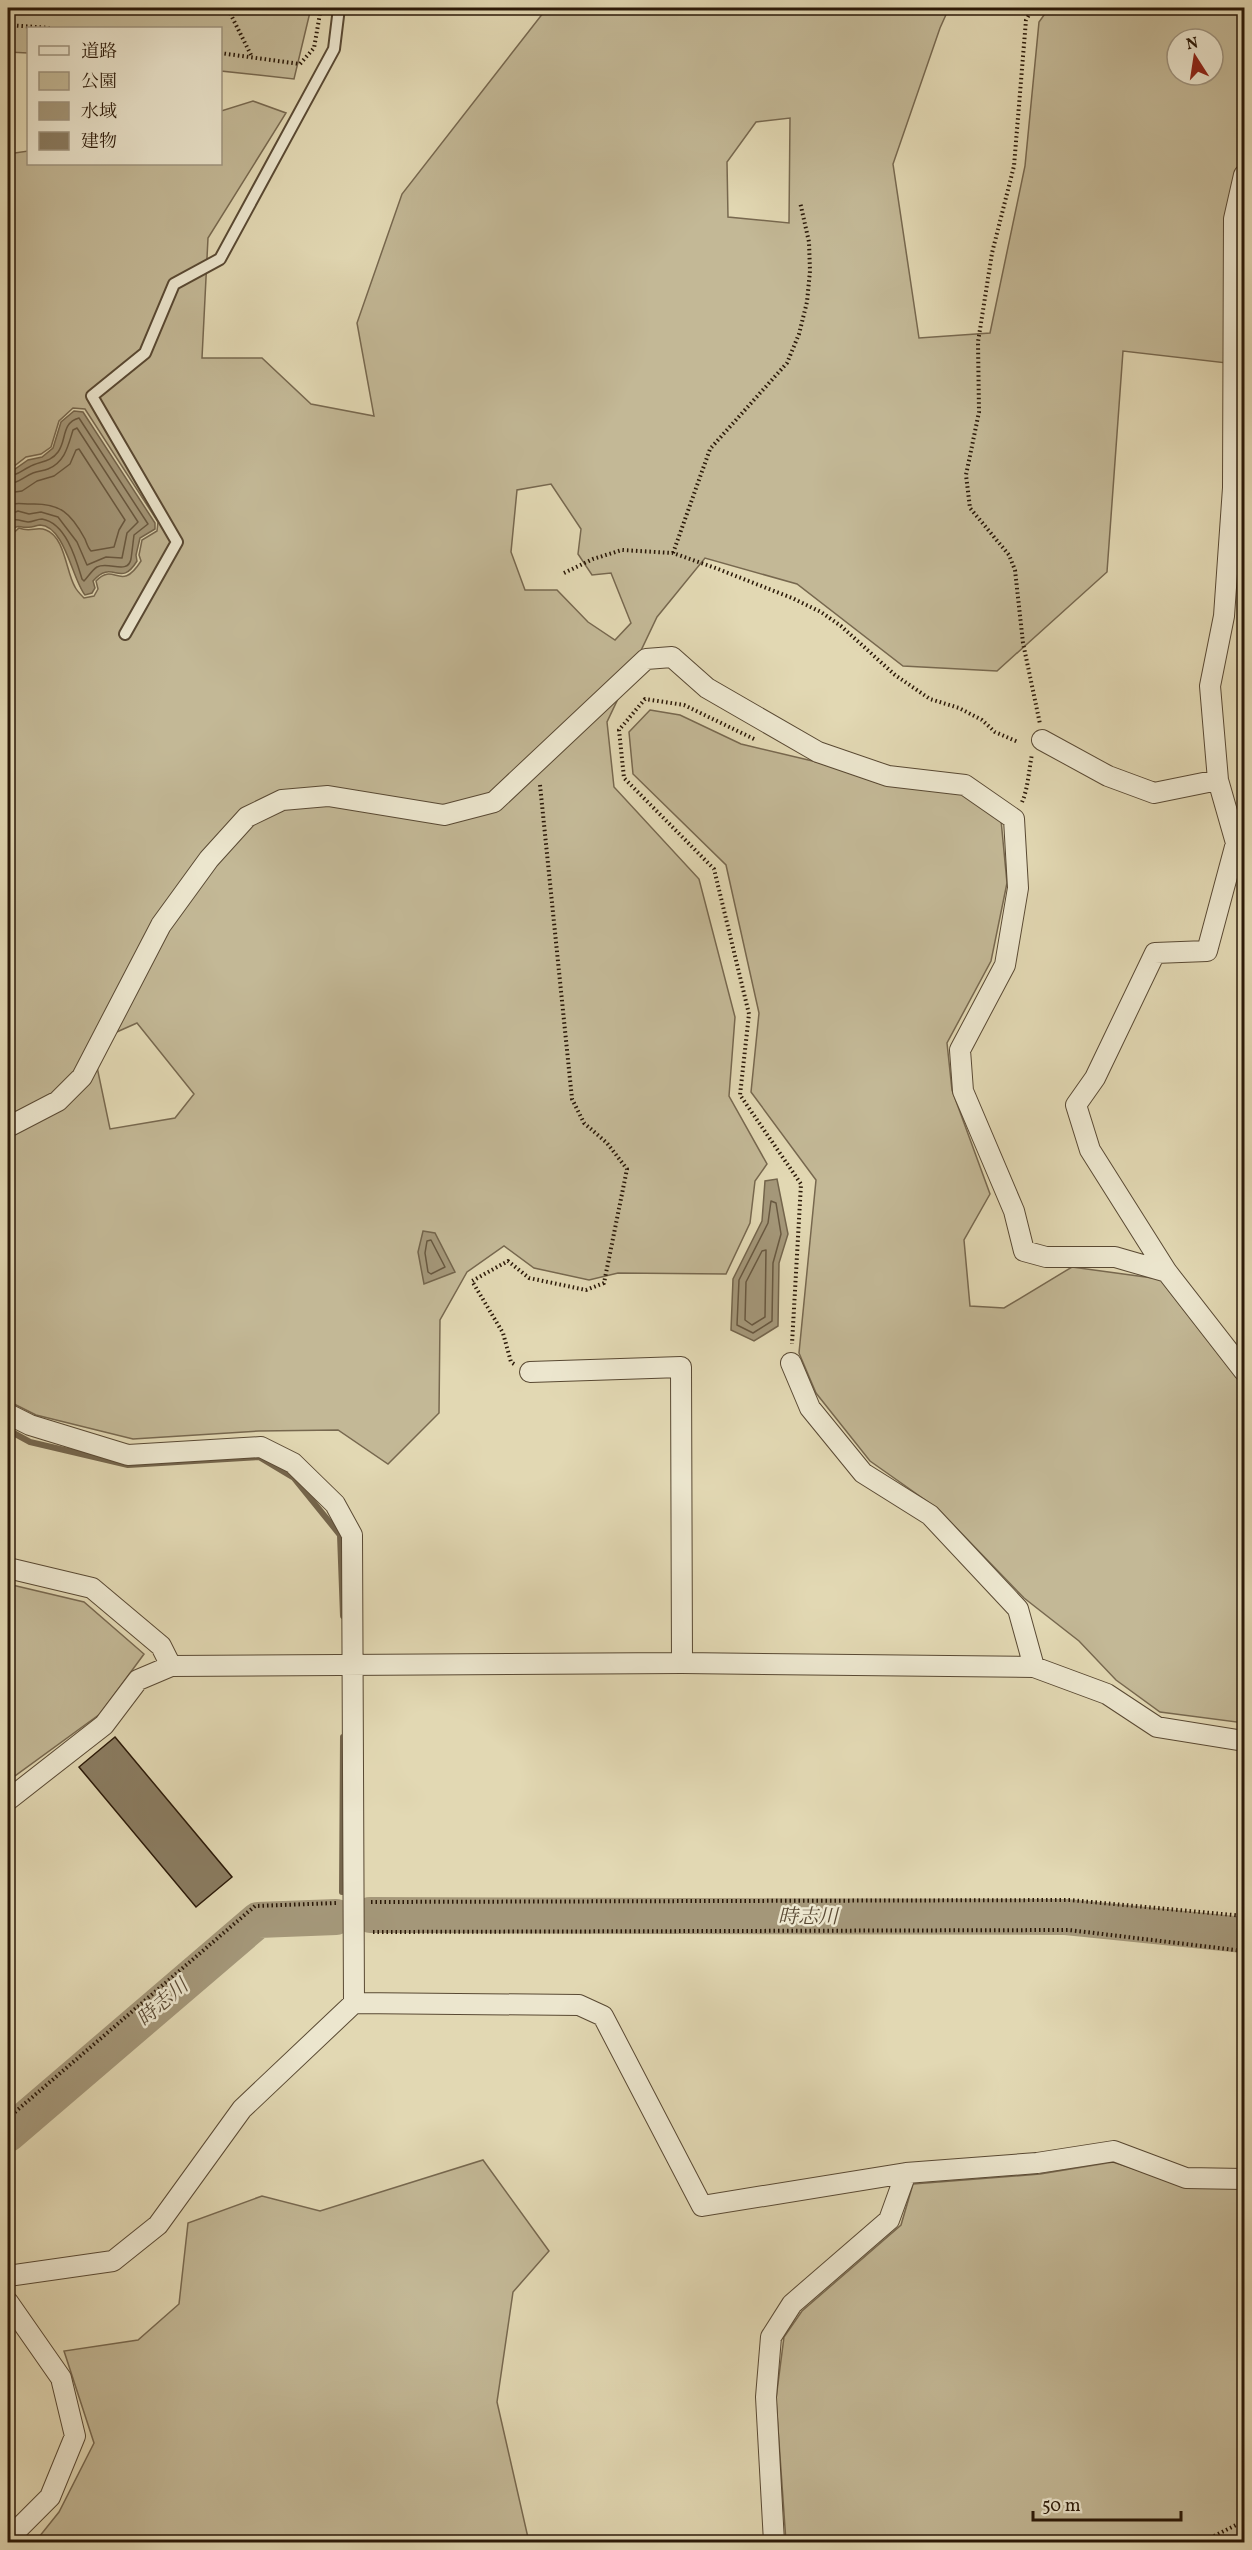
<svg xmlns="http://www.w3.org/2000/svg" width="1252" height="2550" font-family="Vollkorn,'Noto Serif JP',serif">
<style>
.green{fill:#c3b896;stroke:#77684f;stroke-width:1.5;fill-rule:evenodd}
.water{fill:#a49779;stroke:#74654c;stroke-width:1.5}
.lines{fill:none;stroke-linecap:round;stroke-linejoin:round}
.shore{stroke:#685840;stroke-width:1.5}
.stream{stroke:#74654c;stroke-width:6}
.river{stroke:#a49779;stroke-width:36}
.building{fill:#8a7c61;stroke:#2b1908;stroke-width:1.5}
.lane-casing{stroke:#594933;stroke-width:14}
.street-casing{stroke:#594933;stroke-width:22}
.path{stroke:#2b1908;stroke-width:4;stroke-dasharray:1.5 3;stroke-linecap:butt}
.lane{stroke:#ece6ce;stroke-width:10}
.street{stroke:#ece6ce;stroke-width:20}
.labels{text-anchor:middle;stroke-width:5;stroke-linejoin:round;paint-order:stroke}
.water-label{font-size:20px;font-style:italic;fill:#5b4b35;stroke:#ece6ce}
</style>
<rect width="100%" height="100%" fill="#e2d8b3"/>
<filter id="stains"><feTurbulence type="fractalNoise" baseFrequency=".00333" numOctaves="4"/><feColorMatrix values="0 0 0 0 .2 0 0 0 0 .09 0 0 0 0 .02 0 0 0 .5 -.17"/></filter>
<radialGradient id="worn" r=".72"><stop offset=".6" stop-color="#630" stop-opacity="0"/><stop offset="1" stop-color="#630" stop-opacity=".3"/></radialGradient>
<path class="green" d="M8 8H311L294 79 221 71 220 28H28V53L8 52Z
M547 8H949L940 28 893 164 919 338 990 333 1025 166 1039 22 1049 8H1244V365L1123 351 1107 572 997 671 903 666 797 584 705 558 657 617 607 722 614 787 699 879 735 1017 729 1096 767 1164 755 1181 750 1223 726 1274 618 1273 589 1280 534 1268 504 1246 467 1272 440 1320 439 1413 388 1464 338 1430 259 1431 133 1439 36 1415 8 1401V538L19 528C31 533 36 526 46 530 65 537 66 572 75 587 77 591 81 595 84 598L94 596 98 589 96 581C115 561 120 594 141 561L139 555 142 540 157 531 158 522 85 409 73 408 59 421 51 447 41 454 26 457 13 467 8 468V154L28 151V164H220L221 111 253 101 286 113 208 238 202 358H262L311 404 374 416 357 323 402 194ZM1177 39H1213V75H1177ZM790 118 789 223 728 217 727 162 756 122ZM551 484 581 529 578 554 592 575 611 573 631 623 615 640 588 622 557 590H525L511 552 517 490ZM137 1023 194 1094 175 1118 110 1129 92 1043Z
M650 710 680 715 741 744 821 763 881 784 961 794 1001 820 1007 883 991 961 947 1043 952 1090 990 1194 964 1240 970 1306 1004 1308 1072 1267 1160 1279 1244 1387V1723L1160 1712 1116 1680 1079 1641 1024 1598 938 1509 870 1461 816 1393 799 1353 816 1180 751 1092 759 1013 726 865 633 774 629 732Z
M8 1584 84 1602 144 1654 100 1714 8 1781Z
M483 2160 549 2251 513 2292 497 2402 529 2542H35L59 2512 94 2443 64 2351 138 2340 179 2304 188 2223 262 2196 320 2211Z
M1113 2162 1186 2186 1244 2188V2542H786L776 2399 784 2337 802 2311 901 2225 913 2184 1040 2174Z"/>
<path class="water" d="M74 411 83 412 155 523V529L140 538 136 555 137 561C120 589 113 558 93 581L95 588 92 593 85 595C72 579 65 526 40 525 39 525 32 527 31 527 16 529 20 521 8 535V471L15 469 28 460 42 457 53 448 61 422Z
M777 1179 788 1234 779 1263 778 1326 754 1341 731 1330 733 1279 762 1221 765 1181Z
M423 1231 435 1233 455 1272 424 1284 418 1252Z"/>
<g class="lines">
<path class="shore" d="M8 476C17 476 21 471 29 467 39 461 50 463 58 452 67 440 61 423 79 418L148 524 134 535C133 543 132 552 131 559 128 575 108 561 97 567 92 570 88 577 84 581L82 579C76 559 66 523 42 519 37 519 33 522 28 522 19 521 15 516 8 525
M8 484C19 483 23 477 33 473 38 471 43 471 48 469 65 462 68 446 73 430L77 428 138 522 127 533 122 558 106 557 87 565 77 542 58 517 41 512 29 514 18 511 8 515
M8 493 22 491 37 481 54 476 70 464 76 450 79 449 125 520 119 530 114 547 91 551C88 548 87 544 85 539 71 513 60 503 31 504 22 504 16 502 8 505
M771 1201 776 1203 781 1234 773 1263 772 1321 753 1333 737 1325 739 1280 768 1223Z
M431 1240 445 1267 431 1274 428 1272 425 1253 427 1241Z
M766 1250 765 1317 752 1325 745 1320 746 1282 762 1251Z"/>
<path class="stream" d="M8 1430 30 1442 128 1465 259 1457 294 1478 340 1535 343 1616
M342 1892 343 1737"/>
<path class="river" d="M370 1915 1066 1917 1244 1935
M8 2134 258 1920 336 1917"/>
</g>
<path class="building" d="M115 1737 232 1877 196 1907 79 1767Z"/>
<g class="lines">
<defs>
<path id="lane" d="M125 634 177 542 92 396 145 353 174 284 220 259 334 49 339 8"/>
<path id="street" d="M1244 175 1234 219 1233 488 1224 616 1210 686 1218 780 1236 843 1207 951 1155 953 1095 1078 1076 1105 1090 1150 1167 1272 1244 1371
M1042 740 1108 776 1154 793 1218 780
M8 1127 58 1101 82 1077 161 925 209 859 247 817 282 800 328 796 444 815 494 802 646 659 672 657 707 688 818 752 888 776 965 785 1014 819 1018 888 1005 965 960 1050 963 1091 1014 1211 1024 1251 1046 1257H1115L1167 1272
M791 1363 810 1408 863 1473 930 1515 1018 1609 1034 1667
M530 1372 681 1367 682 1663
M8 1414 30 1425 128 1455 261 1447 293 1463 335 1504 352 1535 354 2003
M8 1568 92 1588 161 1646 171 1666
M8 1800 104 1725 138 1680 171 1666 682 1663 1034 1667 1107 1694 1157 1727 1244 1741
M8 2276 113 2261 158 2225 242 2109 354 2003 579 2005 603 2016 702 2206 906 2173 1037 2163 1114 2151 1186 2178 1244 2179
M8 2302 61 2378 75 2436 50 2497 8 2539
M774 2542 766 2397 771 2337 792 2304 889 2220 906 2173"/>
</defs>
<use href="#lane" class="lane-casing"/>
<use href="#street" class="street-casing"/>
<path class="path" d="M223 8 230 13 252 57
M1033 8 1026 20 1014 166 992 253 978 342 979 412 966 475 970 508 1009 555 1015 570 1023 643 1040 724
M8 25 50 28
M220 53 300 64 314 48 321 8
M673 553 710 449 787 363 799 334 807 302 810 271 809 242 800 202
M564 573 593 559 622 550 673 553 718 569 792 598 821 612 841 626 895 675 930 699 959 708 982 720 995 732 1018 742
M754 739 684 705 645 699 619 730 624 778 714 869 749 1014 740 1095 801 1184 792 1344
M1022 802C1028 789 1029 769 1032 754
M514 1364 511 1362 503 1333 472 1281 508 1261 529 1278 586 1290 604 1283 627 1169 607 1143 584 1123 572 1099 540 785
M371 1902 1070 1900 1244 1916
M373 1932 1069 1930 1244 1951
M8 2118 255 1906 336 1903
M1206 2540 1244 2521"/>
<use href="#lane" class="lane"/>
<use href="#street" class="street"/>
</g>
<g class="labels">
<g class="water-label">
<text x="808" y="1923">時志川</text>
<text transform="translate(162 2002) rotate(-41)" y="7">時志川</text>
</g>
</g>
<rect width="1252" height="2550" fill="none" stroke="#e2d8b3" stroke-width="30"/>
<rect x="9" y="9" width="1234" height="2532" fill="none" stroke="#2b1908" stroke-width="3"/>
<rect x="15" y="15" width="1222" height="2520" fill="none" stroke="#2b1908" stroke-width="1.5"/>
<rect x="27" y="27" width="195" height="138" fill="#ece6ce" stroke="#9f947f" stroke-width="1.5"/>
<rect x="39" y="46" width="30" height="9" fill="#ece6ce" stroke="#9f947f" stroke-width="1.5"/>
<text x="81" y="57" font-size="18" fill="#2b1908">道路</text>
<rect x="39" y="72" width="30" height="18" fill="#c3b896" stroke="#9f947f" stroke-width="1.5"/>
<text x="81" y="87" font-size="18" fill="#2b1908">公園</text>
<rect x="39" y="102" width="30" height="18" fill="#a49779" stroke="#9f947f" stroke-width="1.5"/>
<text x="81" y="117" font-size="18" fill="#2b1908">水域</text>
<rect x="39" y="132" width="30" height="18" fill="#8a7c61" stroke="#9f947f" stroke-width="1.5"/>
<text x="81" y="147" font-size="18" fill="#2b1908">建物</text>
<g transform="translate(1195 57) rotate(348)"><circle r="28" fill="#ece6ce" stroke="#9f947f" stroke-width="1.5"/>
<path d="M0-4.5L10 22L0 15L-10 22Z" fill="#8f2418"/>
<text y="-9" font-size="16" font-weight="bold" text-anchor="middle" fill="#2b1908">N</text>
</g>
<path d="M1033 2511v9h148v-9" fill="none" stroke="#2b1908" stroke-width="3"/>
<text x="1042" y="2511" font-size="18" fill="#2b1908" stroke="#ece6ce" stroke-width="4.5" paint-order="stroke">50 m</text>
<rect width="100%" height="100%" filter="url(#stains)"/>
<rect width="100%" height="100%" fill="url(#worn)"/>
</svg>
